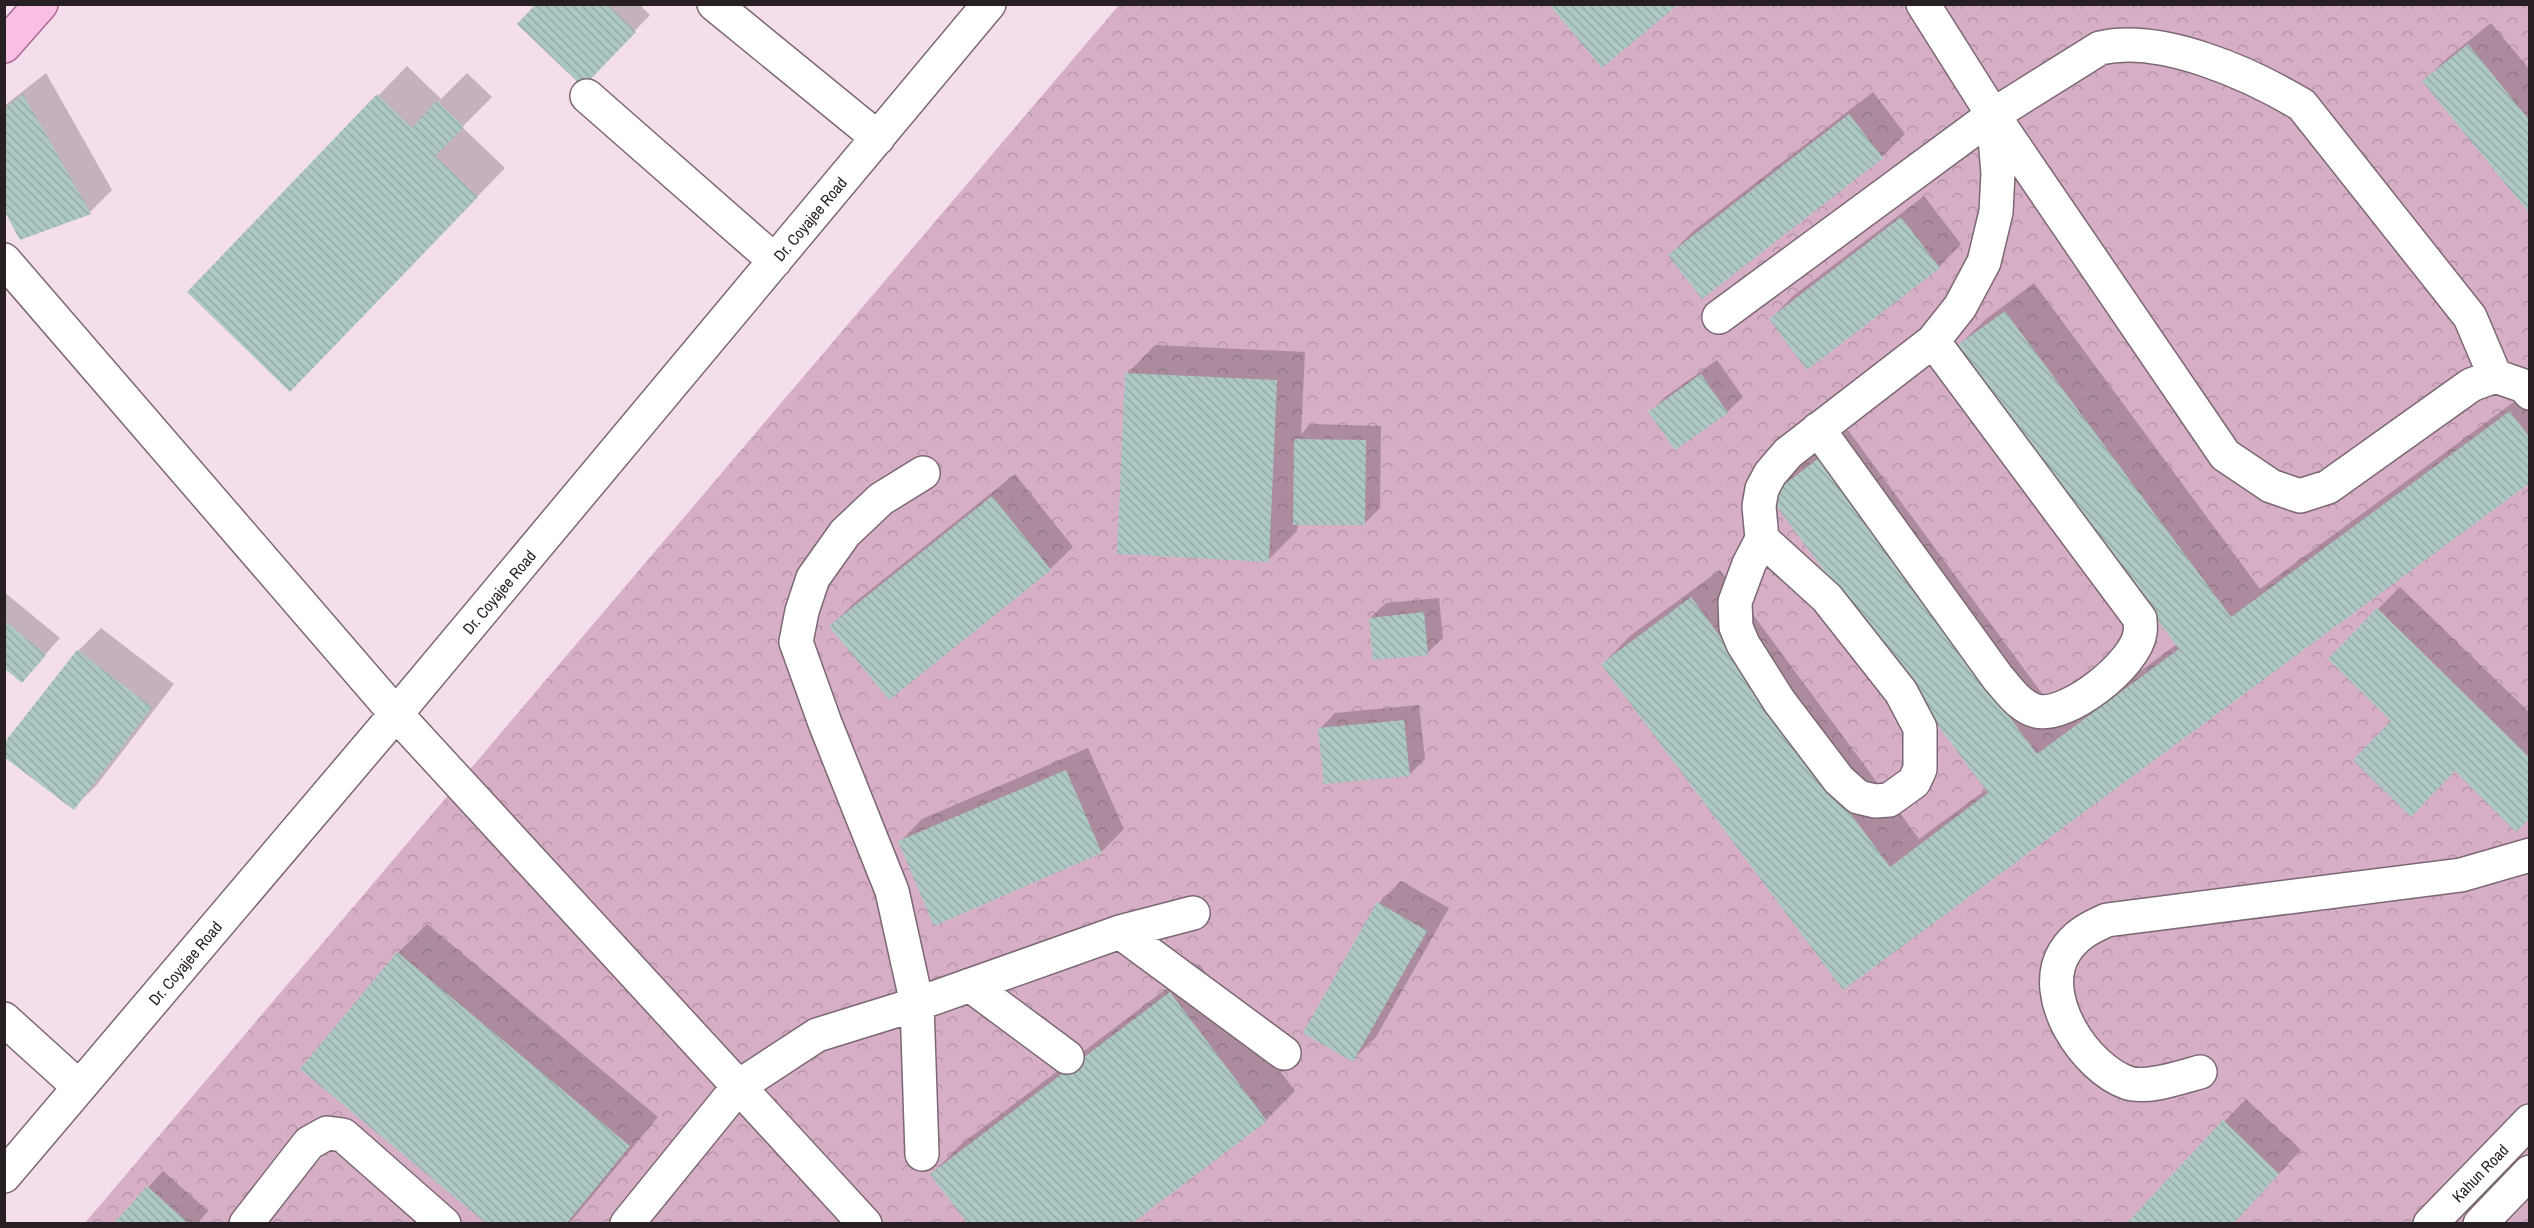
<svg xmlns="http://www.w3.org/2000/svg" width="2534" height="1228" font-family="'Archivo Narrow',sans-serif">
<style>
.park{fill:url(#park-crowns)}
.shadow{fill:#0003}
.building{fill:url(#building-back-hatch)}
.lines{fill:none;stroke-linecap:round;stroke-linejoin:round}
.minor-casing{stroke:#7c6874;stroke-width:36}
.major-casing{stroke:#ad6a94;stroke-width:36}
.minor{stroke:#fff;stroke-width:33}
.major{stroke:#f9bee3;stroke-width:33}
.labels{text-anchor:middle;stroke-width:5;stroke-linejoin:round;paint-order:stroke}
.street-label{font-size:16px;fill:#271f24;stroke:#fff}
</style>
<defs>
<pattern id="park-crowns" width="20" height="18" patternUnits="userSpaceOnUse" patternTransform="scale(1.5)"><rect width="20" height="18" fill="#d6aec5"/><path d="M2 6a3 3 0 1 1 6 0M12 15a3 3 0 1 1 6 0" fill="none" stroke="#b895a9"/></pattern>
<pattern id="building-back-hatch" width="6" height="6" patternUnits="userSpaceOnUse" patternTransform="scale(1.5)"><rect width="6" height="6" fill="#adc8c3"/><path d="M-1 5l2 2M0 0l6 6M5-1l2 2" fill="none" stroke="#95aba7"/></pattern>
</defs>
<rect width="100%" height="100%" fill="#f4deeb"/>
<path class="park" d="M1119 5H2529V1223L84 1224Z"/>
<path class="shadow" d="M538 4H639L650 15 598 69Z
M2491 23 2530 70V212L2424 81 2446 59Z
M407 66 441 99 467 73 492 97 462 127 505 168 319 361 189 292Z
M46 73 112 190 90 212 4 206V106Z
M1873 92 1905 134 1882 157 1702 297 1670 255 1692 232Z
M1924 196 1961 244 1939 267 1771 319 1793 296Z
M2034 283 2260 589 2530 390V481L1843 988 1603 664 1631 635 1720 570 1919 839 1987 789 1771 496 1799 467 1848 430 2066 726 2177 644 1957 347 1986 319Z
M1155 345 1305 352 1301 434 1311 424 1381 426 1380 508 1364 524 1298 523 1297 531 1268 560 1127 374Z
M1717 360 1743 397 1727 412H1650L1665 397Z
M1015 474 1073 547 1050 569 831 626 854 603Z
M2400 587 2530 713V816L2455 769 2393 721 2378 609Z
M4 592 60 638 22 681 4 666Z
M1439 598 1443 638 1427 653 1370 618 1386 603Z
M101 628 174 684 96 786 73 808 4 746 78 651Z
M1419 705 1425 759 1410 774 1320 729 1335 713Z
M1088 748 1124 829 1101 852 900 842 922 819Z
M1401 881 1449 908 1376 1037 1353 1060 1379 903Z
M427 924 658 1117 569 1224H489L302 1068 398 953Z
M1199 964 1295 1091 1266 1120 1129 1224 932 1174 960 1145Z
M2246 1099 2301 1150 2232 1224 2224 1122Z
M163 1171 208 1211 197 1224H115Z"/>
<path class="building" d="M536 4H607L636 32 583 87 517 24Z
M1549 4H1679L1602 68Z
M2468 44 2530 121V214L2422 81Z
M23 94 91 214 20 240 4 210V109Z
M377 94 412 128 437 101 464 127 435 156 478 197 290 392 187 292Z
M1849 114 1883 158 1702 299 1668 255Z
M1901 217 1940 268 1807 370 1769 319Z
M2005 311 2231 617 2510 411 2530 438V483L1843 990 1601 664 1691 597 1890 867 1988 793 1769 496 1819 458 2037 754 2179 649 1955 347Z
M1125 373 1277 380 1269 562 1117 554Z
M1701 374 1728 413 1675 450 1648 412Z
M1294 439 1366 440 1365 525H1293Z
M992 496 1051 570 889 700 829 626Z
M2377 608 2530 758V818L2516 832 2455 771 2411 817 2353 760 2391 721 2328 659Z
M1424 612 1428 655 1373 660 1369 618Z
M4 620 46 655 22 683 4 668Z
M77 650 152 707 74 810 4 757V743Z
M1404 720 1410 776 1324 784 1318 728Z
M1066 770 1102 853 934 926 898 841Z
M1377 902 1427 931 1353 1062 1303 1033Z
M397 952 630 1146 566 1224H487L300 1069Z
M1170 992 1267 1121 1131 1224H968L930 1174Z
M2223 1120 2279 1174 2233 1224H2126Z
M147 1186 189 1224H113Z"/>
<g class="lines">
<defs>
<path id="minor" d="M714 4 878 138
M1923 4 1993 115 2225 455 2271 486 2300 496 2328 487 2471 385 2495 376 2524 386 2530 393
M587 96 775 261
M4 260 396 714 865 1224
M1719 317 1993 115 2100 48C2161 34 2249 73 2302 105L2470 317 2495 376
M1818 429 1998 678C2009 690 2019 706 2036 711 2067 719 2136 664 2140 633 2141 628 2140 623 2140 619L1933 341
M1762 539 1827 598 1901 692 1920 728V769L1914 782 1889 800 1875 801 1858 797 1839 780 1779 701 1743 644 1736 627 1735 602 1749 564 1762 539 1759 506 1762 489 1770 474 1788 453 1933 341 1960 307 1984 262 1996 212 1998 173 1993 115
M1120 932 1284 1053
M970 985 1067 1057
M4 1019 79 1087
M2200 1072C2182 1077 2147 1089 2128 1083 2085 1068 2038 997 2064 953 2075 935 2089 928 2107 920L2461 875 2530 855
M922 1154 917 1004 892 891 825 723 796 642 802 611 813 578 845 533 881 499 923 473
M4 1176 396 714 989 4
M246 1224 309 1143 327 1133 343 1135 444 1224
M627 1224 739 1086 817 1035 917 1004 1120 932 1193 913
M2430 1224 2530 1121
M2480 1224 2530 1172"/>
<path id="major" d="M4 46 41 4"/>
</defs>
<use href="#minor" class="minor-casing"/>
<use href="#major" class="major-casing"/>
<use href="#minor" class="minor"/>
<use href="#major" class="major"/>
</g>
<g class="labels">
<g class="street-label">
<text transform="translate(810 219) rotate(-50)" y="6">Dr. Coyajee Road</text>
<text transform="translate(499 592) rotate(-50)" y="6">Dr. Coyajee Road</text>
<text transform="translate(185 963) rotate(-50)" y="6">Dr. Coyajee Road</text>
<text transform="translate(2480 1173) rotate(-46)" y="6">Kahun Road</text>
</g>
</g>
<rect width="2534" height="1228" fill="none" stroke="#271f24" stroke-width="12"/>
</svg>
